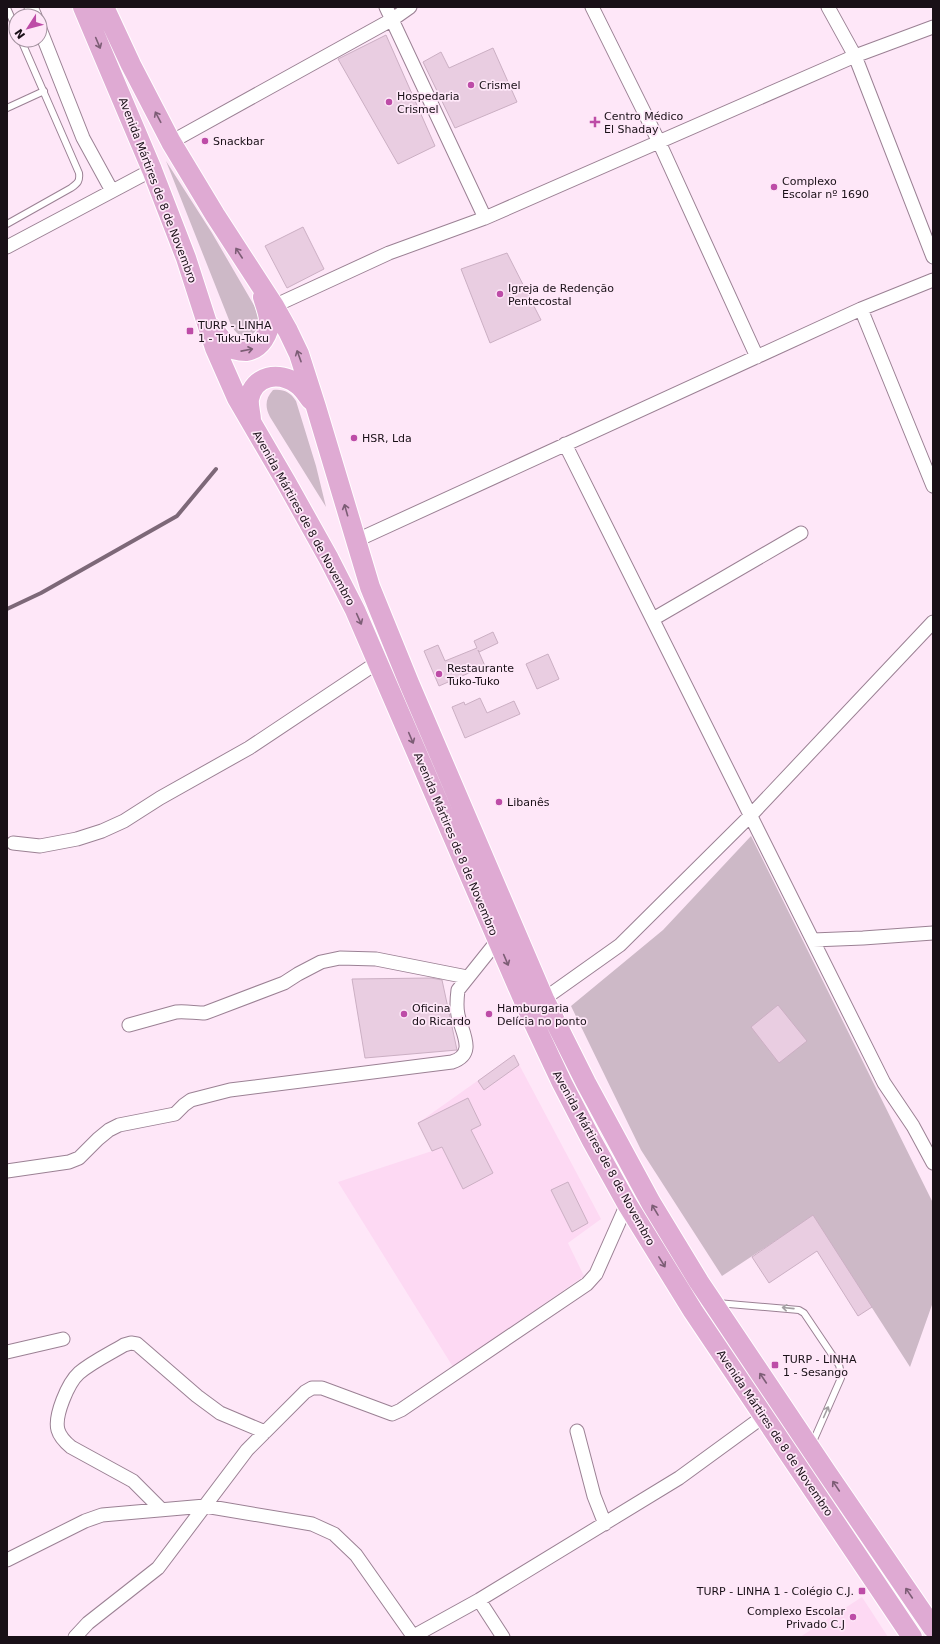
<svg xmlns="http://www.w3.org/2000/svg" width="940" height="1644" font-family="'DejaVu Sans',sans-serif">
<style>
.built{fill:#fdd9f3}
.green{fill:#cdb9c7}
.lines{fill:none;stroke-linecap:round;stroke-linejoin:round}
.stream{stroke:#7d6878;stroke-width:4}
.building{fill:#e9cde1;stroke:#cbafc3}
.service-casing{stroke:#9b8194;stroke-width:8}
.minor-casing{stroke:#9b8194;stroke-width:15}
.primary-casing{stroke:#fff;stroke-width:22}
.service{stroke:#fff;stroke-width:6}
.minor{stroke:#fff;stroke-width:13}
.primary{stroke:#dfaad3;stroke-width:20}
.oneway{stroke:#7c5d75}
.oneway2{stroke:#a39fa2}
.poi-dot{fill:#bd4ca7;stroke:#fee7f8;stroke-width:1.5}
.labels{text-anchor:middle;stroke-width:3.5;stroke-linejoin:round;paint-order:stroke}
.poi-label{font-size:11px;fill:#191017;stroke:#fee7f8;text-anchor:start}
.street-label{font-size:11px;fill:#191017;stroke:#fee7f8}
</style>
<rect width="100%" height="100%" fill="#fee7f8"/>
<path class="built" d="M514 1055 601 1219 568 1243 584 1276 453 1367 338 1182 432 1151 418 1123Z
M862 1597 888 1637H800Z"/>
<path class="green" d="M166 161 212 233 255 307 258 316V329L249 337C239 337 236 333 231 325Z
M273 390C284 389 290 392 296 401L316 466 326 507 270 417C265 407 265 399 273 390Z
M751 836 933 1203V1302L910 1367 813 1216 722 1276 641 1150 571 1006 663 930Z"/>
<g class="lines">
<path class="stream" d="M7 609 41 593 177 516 216 469"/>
</g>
<path class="building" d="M386 35 435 146 398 164 338 59Z
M493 48 517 102 455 128 423 62 441 52 449 68Z
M303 227 324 269 287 288 265 246Z
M507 253 541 320 490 343 461 269Z
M493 632 498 643 479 652 478 650 485 666 439 686 424 651 438 645 445 661 477 648 474 641Z
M548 654 559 679 537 689 526 664Z
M480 698 487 713 514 701 520 714 465 738 452 707 464 702 465 705Z
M431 978 442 980 457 1050 365 1058 352 979Z
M778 1005 807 1041 779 1063 751 1027Z
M514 1055 519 1065 484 1090 478 1081Z
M468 1098 481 1125 471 1130 493 1173 463 1189 442 1147 432 1151 418 1123Z
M568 1182 588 1223 572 1232 551 1190Z
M813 1215 872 1307 858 1316 817 1251 769 1283 752 1257Z"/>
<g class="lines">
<defs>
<path id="service" d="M7 8 16 28
M7 108 44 91
M7 224 71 188C78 183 80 181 79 173L21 40
M717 1303 799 1310 804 1313 839 1365 841 1373V1378L812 1444"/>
<path id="minor" d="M31 7 35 16
M386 7 485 218
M592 7 659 142 757 357
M828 7 855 56 933 257
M40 29 83 138 112 191
M171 142 393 19 410 7
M7 247 152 170
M274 306 389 253 485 218 855 56 933 27
M861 309 933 486
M565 444 884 1083 913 1126 933 1163
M355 541 861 309 933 280
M653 619 801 533
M13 843 40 846 77 839 102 831 124 821 160 798 249 748 378 662
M813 940 863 938 933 933
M544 999 620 945 751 815 933 622
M129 1025 176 1012C186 1011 195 1013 205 1013L284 983 298 974 321 962 340 958 376 959 467 977
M7 1171 69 1162 79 1158 98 1139 109 1130 119 1125 175 1114 184 1105 191 1100 230 1090 452 1062C477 1054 462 1033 458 1015 456 1006 457 998 458 990L498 940
M7 1352 63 1339
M577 1431 594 1496 605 1524
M162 1510 133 1481 71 1447C65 1442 60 1437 58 1430 54 1416 68 1383 79 1373 92 1362 109 1354 124 1345L131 1343 137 1344 197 1396 220 1413 265 1432
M7 1560 85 1521 102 1515 205 1506 312 1524 334 1534 356 1555 413 1636
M479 1600 503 1637
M75 1637 88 1623 158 1568 247 1450 305 1392 312 1388H322L392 1414 401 1410 587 1284 596 1274 627 1204
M412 1637 479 1600 679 1478 764 1416"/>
<path id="primary" d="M83 7 152 170 186 258 215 348 237 398 286 482 329 559 355 610 531 1017 562 1083 592 1141 627 1204 693 1311 912 1637
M104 7 131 65 171 142 215 215 274 306 288 331 299 354 316 407 370 587 409 683 544 999 586 1083 651 1203 699 1282 827 1473 933 1628
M211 327C217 333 222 341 228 346 233 350 240 351 246 351 261 349 270 333 269 319 268 311 265 304 263 297
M251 421C251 414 248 406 249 399 254 375 279 371 297 384 303 388 307 395 311 400"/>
</defs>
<use href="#service" class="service-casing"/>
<use href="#minor" class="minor-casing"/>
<use href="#primary" class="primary-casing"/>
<use href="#service" class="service"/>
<use href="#minor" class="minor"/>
<use href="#primary" class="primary"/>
</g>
<defs><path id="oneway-shaft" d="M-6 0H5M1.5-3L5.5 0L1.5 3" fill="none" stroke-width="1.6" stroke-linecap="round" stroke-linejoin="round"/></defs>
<g class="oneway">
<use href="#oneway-shaft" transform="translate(98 43) rotate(67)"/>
<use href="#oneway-shaft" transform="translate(158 117) rotate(-118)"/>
<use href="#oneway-shaft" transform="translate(239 253) rotate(-123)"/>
<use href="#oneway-shaft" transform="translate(247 350) rotate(-11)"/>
<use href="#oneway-shaft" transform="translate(299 356) rotate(-110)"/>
<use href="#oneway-shaft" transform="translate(346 510) rotate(-106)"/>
<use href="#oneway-shaft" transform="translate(359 619) rotate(66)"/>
<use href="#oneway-shaft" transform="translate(411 738) rotate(67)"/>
<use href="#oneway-shaft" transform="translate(506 960) rotate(67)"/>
<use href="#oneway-shaft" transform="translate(655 1210) rotate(-121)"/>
<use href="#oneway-shaft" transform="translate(662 1262) rotate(58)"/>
<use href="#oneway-shaft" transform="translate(763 1378) rotate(-124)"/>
<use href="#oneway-shaft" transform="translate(836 1486) rotate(-124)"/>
<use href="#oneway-shaft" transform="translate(909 1593) rotate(-124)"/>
</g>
<g class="oneway2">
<use href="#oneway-shaft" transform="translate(788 1308) rotate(-174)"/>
<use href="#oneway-shaft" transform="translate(826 1412) rotate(-66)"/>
</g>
<g class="poi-dot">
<circle cx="471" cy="85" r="4"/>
<circle cx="389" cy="102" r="4"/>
<path d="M593 116h4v4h4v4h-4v4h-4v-4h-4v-4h4z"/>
<circle cx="205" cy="141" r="4"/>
<circle cx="774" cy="187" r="4"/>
<circle cx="500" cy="294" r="4"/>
<rect x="186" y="327" width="8" height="8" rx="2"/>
<circle cx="354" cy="438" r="4"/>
<circle cx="439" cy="674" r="4"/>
<circle cx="499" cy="802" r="4"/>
<circle cx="404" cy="1014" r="4"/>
<circle cx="489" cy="1014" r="4"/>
<rect x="771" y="1361" width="8" height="8" rx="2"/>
<rect x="858" y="1587" width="8" height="8" rx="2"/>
<circle cx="853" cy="1617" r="4"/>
</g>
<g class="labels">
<g class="poi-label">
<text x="479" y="89">Crismel</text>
<text x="397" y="100">Hospedaria<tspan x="397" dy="13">Crismel</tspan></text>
<text x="604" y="120">Centro Médico<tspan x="604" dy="13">El Shaday</tspan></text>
<text x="213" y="145">Snackbar</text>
<text x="782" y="185">Complexo<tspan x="782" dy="13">Escolar nº 1690</tspan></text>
<text x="508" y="292">Igreja de Redenção<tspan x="508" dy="13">Pentecostal</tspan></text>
<text x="198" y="329">TURP - LINHA<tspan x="198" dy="13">1 - Tuku-Tuku</tspan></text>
<text x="362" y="442">HSR, Lda</text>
<text x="447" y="672">Restaurante<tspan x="447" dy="13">Tuko-Tuko</tspan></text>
<text x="507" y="806">Libanês</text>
<text x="412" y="1012">Oficina<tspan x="412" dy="13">do Ricardo</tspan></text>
<text x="497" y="1012">Hamburgaria<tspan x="497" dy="13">Delícia no ponto</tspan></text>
<text x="783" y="1363">TURP - LINHA<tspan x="783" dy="13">1 - Sesango</tspan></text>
<text x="854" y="1595" text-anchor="end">TURP - LINHA 1 - Colégio C.J.</text>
<text x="845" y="1615" text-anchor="end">Complexo Escolar<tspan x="845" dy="13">Privado C.J</tspan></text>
</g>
<g class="street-label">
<text transform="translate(158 190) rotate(69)" y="4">Avenida Mártires de 8 de Novembro</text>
<text transform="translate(304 518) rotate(61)" y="4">Avenida Mártires de 8 de Novembro</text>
<text transform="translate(456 844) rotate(67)" y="4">Avenida Mártires de 8 de Novembro</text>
<text transform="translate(604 1158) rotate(61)" y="4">Avenida Mártires de 8 de Novembro</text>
<text transform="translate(775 1433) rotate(56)" y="4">Avenida Mártires de 8 de Novembro</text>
</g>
</g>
<rect width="940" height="1644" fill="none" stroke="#191017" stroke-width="16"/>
<g transform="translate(28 28) rotate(234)"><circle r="19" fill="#fee7f8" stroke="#a2919e"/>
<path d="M0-3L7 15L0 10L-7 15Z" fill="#bd4ca7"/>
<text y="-6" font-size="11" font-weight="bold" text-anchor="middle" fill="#191017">N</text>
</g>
</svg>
